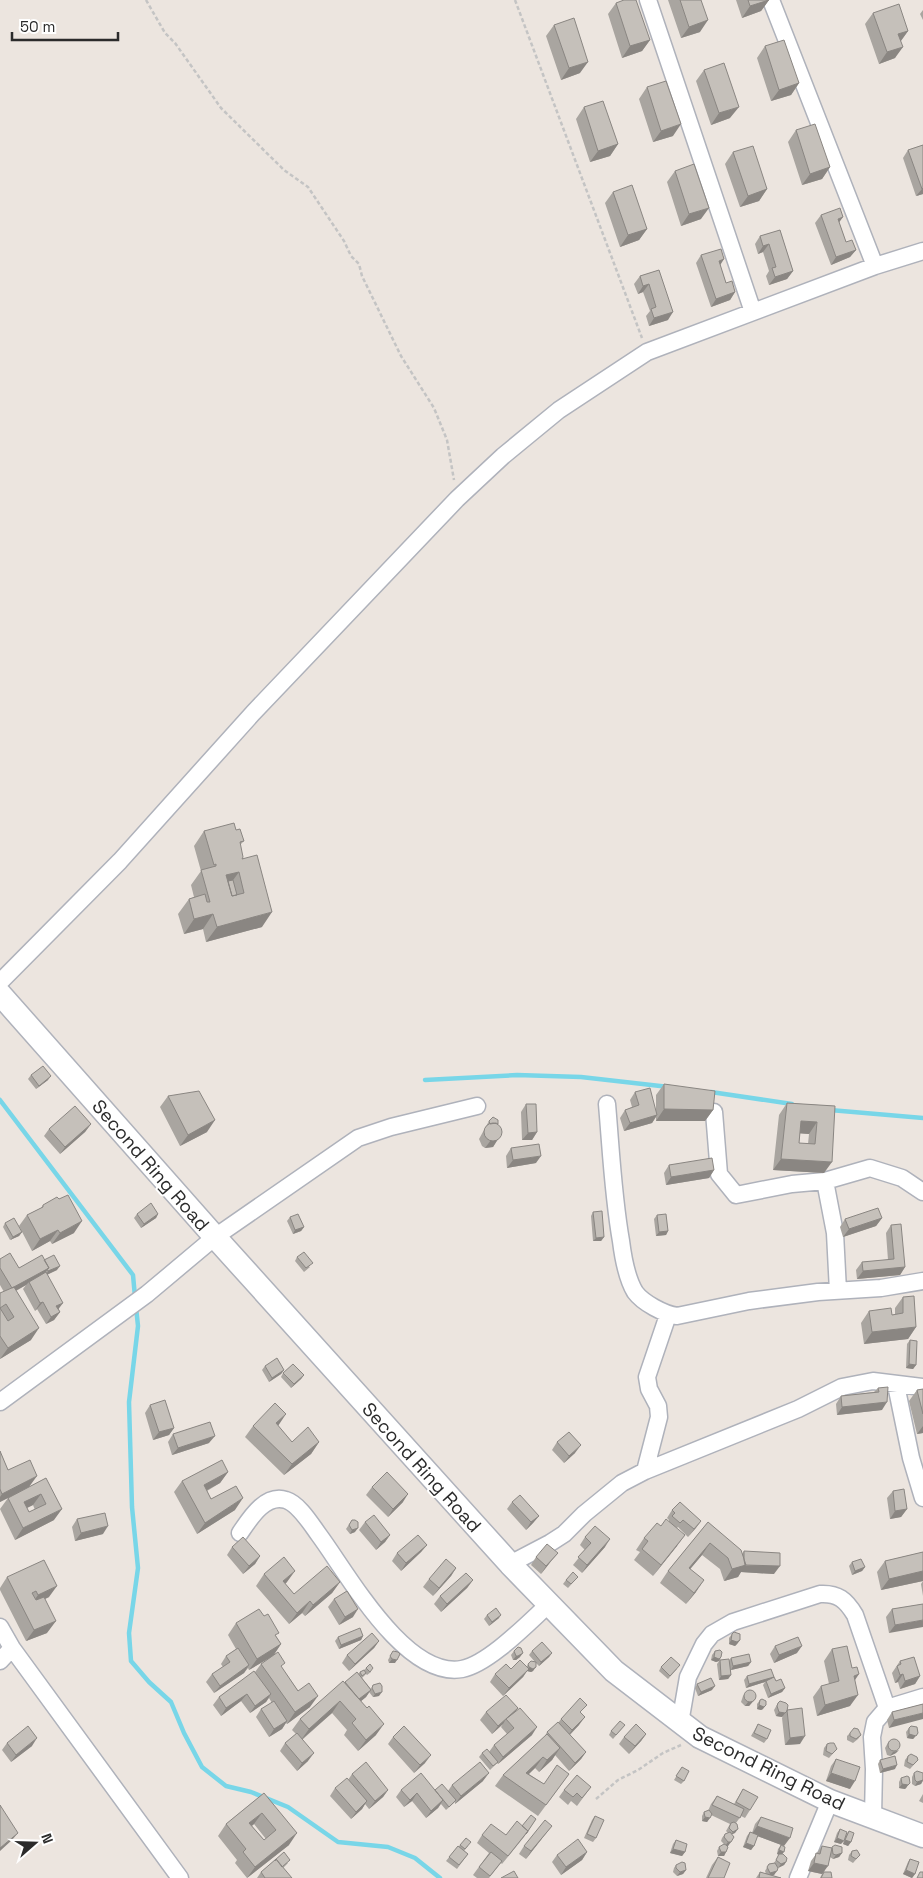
<svg xmlns="http://www.w3.org/2000/svg" width="923" height="1878" font-family="'Space Grotesk',sans-serif">
<style>
.lines{fill:none;stroke-linecap:round;stroke-linejoin:round}
.stream{stroke:#78d6e8;stroke-width:4.5}
.street-casing{stroke:#afb2bb;stroke-width:19}
.secondary-casing{stroke:#afb2bb;stroke-width:25}
.path{stroke:#c4c4c4;stroke-width:2.5;stroke-dasharray:4 2.5;stroke-linecap:butt}
.street{stroke:#fff;stroke-width:16}
.secondary{stroke:#fff;stroke-width:22}
.wall{fill:#a9a5a0;fill-rule:evenodd}
.shaded-wall{fill:#8a8682}
.building{fill:#c5c0ba;stroke:#8a8682;fill-rule:evenodd}
.labels{text-anchor:middle;stroke-width:4;stroke-linejoin:round;paint-order:stroke}
.street-label{font-size:19px;fill:#2b2b2b;stroke:#fff}
</style>
<rect width="100%" height="100%" fill="#ece5df"/>
<g class="lines">
<path class="stream" d="M425 1080 517 1075 581 1077 669 1087
M711 1092 792 1104
M0 1100 133 1275 135 1297
M830 1110 923 1118
M136 1307 138 1326 129 1402 132 1507 138 1568 129 1633 131 1661 149 1682 171 1702 184 1733 202 1767 226 1786 251 1792 288 1807 338 1842 388 1847 415 1858 440 1878"/>
<defs>
<path id="street" d="M648 0 753 312
M771 0 875 266
M0 982 120 861 253 713 457 499 503 456 559 410 647 352 875 266 923 251
M607 1104C611 1150 613 1196 621 1241 623 1257 626 1277 635 1292 643 1303 664 1314 677 1316L749 1301 818 1292 881 1288 923 1281
M714 1112 719 1174 736 1195 792 1184 825 1181 835 1233 838 1291
M825 1181 870 1168 902 1178 923 1192
M896 1385 911 1458 923 1498
M0 1402 147 1294 215 1237 358 1138 391 1127 477 1106
M645 1471 659 1417 658 1406 649 1389 647 1377 668 1315
M240 1533C249 1520 265 1493 286 1500 299 1504 311 1524 319 1535 348 1574 405 1679 462 1669 489 1664 529 1622 549 1604
M510 1564 550 1543 564 1534 584 1514 622 1483 645 1471 798 1409 842 1387 873 1381 923 1387
M0 1627 12 1648 0 1661
M12 1648 180 1878
M680 1723 688 1677 704 1644 712 1634 733 1622 820 1594C838 1593 846 1600 855 1615L887 1708
M873 1817 874 1769 872 1737 875 1722 887 1708 923 1697
M798 1878 830 1801"/>
<path id="secondary" d="M0 994 215 1237 510 1564 614 1671 700 1737 830 1801 923 1836"/>
</defs>
<use href="#street" class="street-casing"/>
<use href="#secondary" class="secondary-casing"/>
<path class="path" d="M146 0 165 33 175 43 221 108 284 170 308 187 344 241 351 256 359 264 362 276 401 356 434 408 447 440 454 480
M515 0 642 338
M596 1799 618 1780 638 1770 663 1753 681 1745"/>
<use href="#street" class="street"/>
<use href="#secondary" class="secondary"/>
</g>
<path class="wall" d="M668 0H701L700 32 681 38Z
M736 0H769L761 11 742 18Z
M616 3 650 40 642 51 622 58 608 14Z
M923 10V20L920 14Z
M873 13 908 31 901 41 895 58 879 64 865 24Z
M554 25 580 73 561 80 546 36Z
M765 46 799 83 791 95 771 101 757 58Z
M704 70 730 118 711 125 696 81Z
M647 87 673 136 653 142 639 99Z
M584 107 618 144 610 156 590 162 576 119Z
M796 130 830 167 822 179 802 185 788 142Z
M923 145V194L916 196 903 158 908 150Z
M733 152 767 189 759 201 740 207 725 164Z
M675 171 701 219 681 226 667 182Z
M613 192 647 229 639 240 620 247 605 203Z
M821 215 839 222 846 242 856 250 850 257 831 265 815 223Z
M780 230 793 271 787 279 769 285 766 276 769 271 763 252 758 254 755 244 760 236Z
M701 255 720 265 726 283 735 292 730 300 711 307 696 263Z
M659 270 668 320 649 326 646 316 650 311 643 292 638 294 634 284 640 276Z
M236 830 244 841 240 845 242 859 262 927 206 942 203 929 184 934 178 914 189 899 194 897 191 885 201 871 194 846 204 831Z
M31 1075 48 1080 36 1089 28 1079Z
M664 1084 713 1110 705 1121H656V1117L652 1123 624 1131 620 1118 625 1110 632 1107 630 1100 635 1092 656 1110V1095Z
M168 1096 207 1132 180 1146 160 1107Z
M787 1103 835 1106 824 1173 773 1170 779 1115ZM800 1133 809 1134 808 1144 799 1143Z
M526 1104 537 1132 532 1140H522L521 1112Z
M489 1121 498 1124V1139L493 1147 485 1148 482 1146 479 1139Z
M91 1124 85 1132 60 1154 44 1136 49 1129Z
M511 1148 536 1163 507 1168 506 1156Z
M669 1165 714 1170 709 1178 666 1185 664 1173Z
M43 1205 74 1233 52 1244 50 1241 32 1251 19 1226 27 1215 41 1208Z
M593 1212 604 1237 601 1241H593L591 1216Z
M137 1214H158L156 1218 141 1228 134 1218Z
M657 1215 668 1231 666 1235 656 1236 654 1219Z
M290 1217 304 1227 301 1231 293 1234 287 1221Z
M882 1218 876 1226 843 1237 840 1227 845 1219Z
M5 1223 22 1232 19 1236 10 1240 3 1227Z
M891 1225 905 1267 900 1275 857 1279 856 1270 862 1262 888 1260 886 1233Z
M297 1257 310 1267 304 1272 295 1261Z
M0 1259 19 1268 44 1260 57 1270 47 1275 60 1312 54 1320 46 1324 37 1309 35 1311 23 1289 26 1285 16 1291 31 1340 0 1359V1293L4 1292 0 1285Z
M903 1297 916 1327 908 1339 864 1344 861 1323 869 1311 892 1315 895 1314V1308Z
M910 1340 916 1365 913 1369 906 1368 907 1344Z
M265 1366 284 1370 281 1374 269 1382 262 1370Z
M283 1373 304 1375 301 1379 291 1388 281 1377Z
M878 1388 882 1410 837 1415 836 1404 841 1396 874 1392Z
M923 1389V1433L917 1434 909 1401 917 1390Z
M150 1405 174 1428 169 1435 153 1440 145 1413Z
M253 1426H278L292 1442H319L311 1454 284 1475 245 1437Z
M173 1434 209 1443 172 1455 168 1442Z
M557 1442 575 1453 564 1463 552 1450Z
M0 1451 8 1470 29 1487 46 1478 54 1520 15 1540 0 1509 8 1498 0 1502ZM33 1505 35 1510 29 1512 27 1508Z
M228 1472 220 1483 207 1491 211 1499 235 1510 197 1534 174 1492 182 1481Z
M372 1487 403 1502 388 1517 366 1495Z
M893 1491 907 1509 901 1517 890 1519 887 1498Z
M512 1502 539 1516 533 1523 526 1530 507 1509Z
M672 1510 701 1521 688 1537 678 1527 677 1528V1546L653 1576 634 1560 640 1552 636 1550 644 1538 661 1526 669 1521V1520L667 1518Z
M77 1519 103 1534 75 1541 72 1527Z
M352 1520 355 1532 350 1534 346 1529Z
M365 1522 390 1535 385 1542 376 1550 359 1530Z
M708 1522 742 1554 744 1551 774 1574 741 1572 738 1577 724 1581 720 1569 702 1555 690 1569 696 1592 686 1604 660 1583 668 1571Z
M585 1537 605 1547 582 1573 573 1565 585 1550 580 1545Z
M427 1545 421 1552 401 1571 392 1561 397 1553Z
M232 1547 260 1556 255 1564 243 1574 227 1555Z
M923 1552V1596L921 1584 923 1581 881 1590 877 1572 885 1561Z
M558 1553 552 1560 541 1574 531 1565 536 1557Z
M852 1562 865 1567 862 1571 852 1575 849 1566Z
M456 1568 451 1576 433 1596 423 1587 429 1579Z
M264 1574 287 1582 285 1584 294 1594 340 1582 332 1593 305 1616 302 1613 289 1624 256 1586Z
M7 1577 49 1597 45 1599 47 1633 26 1641 0 1590V1588Z
M578 1577 568 1588 563 1584 566 1580Z
M473 1580 467 1588 441 1612 434 1604 440 1596Z
M334 1599 353 1617 339 1625 328 1607Z
M923 1604 889 1633 886 1617 892 1609Z
M487 1615 499 1618 489 1626 484 1619Z
M236 1623 276 1636 281 1644 273 1656 310 1707 287 1724 286 1723 282 1729 269 1737 256 1717 261 1709 272 1703 269 1698 266 1702 250 1713 241 1701 221 1716 213 1705 219 1697 255 1672 261 1664 272 1656 249 1670 248 1668 244 1673 214 1693 206 1682 212 1674 223 1667 221 1664 226 1656 236 1649 228 1635Z
M732 1634 740 1640 737 1644 735 1646 729 1644V1638Z
M363 1636 361 1640 339 1649 335 1641 338 1637Z
M379 1641 374 1648 349 1671 342 1663 347 1655Z
M775 1646 797 1653 774 1663 770 1654Z
M832 1649 855 1680 850 1706 817 1716 813 1697 821 1686 829 1684 824 1661Z
M393 1651 395 1663H389L388 1660Z
M514 1651 520 1657 516 1660H513L511 1655Z
M532 1651 552 1653 549 1657 539 1666 536 1663 533 1671 531 1672 527 1671 523 1677 503 1696 490 1682 495 1674 511 1669 526 1667 531 1661 535 1662 529 1655Z
M715 1651 721 1657 719 1661 716 1662 711 1660 712 1655Z
M731 1658 751 1662 748 1666 731 1670V1675L728 1679 719 1680 717 1664 720 1660 729 1661Z
M900 1661 920 1676 915 1684 900 1689 898 1682 895 1683 892 1673Z
M661 1667 677 1669 668 1679 659 1671Z
M366 1668 371 1672 367 1675 366 1674 362 1678 371 1689 373 1685 379 1696 373 1697 369 1692 366 1697 361 1701 376 1735 358 1751 344 1735 347 1730 332 1713 302 1740 308 1761 297 1771 280 1751 285 1743 296 1734 292 1730 300 1719 345 1682 358 1674 360 1672 364 1670Z
M747 1676 773 1678 785 1688 782 1692 768 1698 763 1685 765 1682 746 1688 744 1680Z
M697 1684 712 1690 698 1696 695 1688Z
M746 1692 756 1698 749 1706H745L741 1702 743 1696Z
M760 1700 763 1709 761 1710 757 1709V1704Z
M778 1703 787 1710 800 1744 785 1745 782 1718 783 1716 782 1717 776 1716 774 1710Z
M923 1704 889 1728 887 1720 892 1712Z
M518 1708 515 1712 532 1735 498 1764 497 1763 490 1770 479 1757 482 1753 489 1752 494 1745 507 1734 501 1727 503 1724 492 1734 480 1720 486 1712Z
M581 1713 579 1725 570 1735 586 1752 581 1759 569 1771 555 1755 552 1760 539 1772 535 1768 529 1774 544 1784 569 1774 538 1816 495 1786 503 1775 545 1736 547 1732 558 1723 561 1719Z
M758 1724 767 1739 764 1743 751 1736Z
M625 1725 613 1739 609 1735 611 1731Z
M909 1728 915 1737 913 1739 907 1738 906 1732Z
M850 1733 861 1735 858 1739 853 1743 847 1740V1736Z
M646 1734 641 1741 629 1754 619 1744 624 1737Z
M393 1737 425 1763 414 1773 388 1744Z
M889 1741 896 1753 890 1756 887 1755 885 1748Z
M7 1743 32 1746 11 1762 2 1750Z
M827 1744 837 1749 829 1758 823 1755 824 1748Z
M908 1756 918 1760 910 1769 904 1766 905 1760Z
M836 1759 850 1789 826 1781 831 1766Z
M880 1760 895 1769 880 1773 878 1764Z
M682 1767 684 1781 681 1784 674 1780Z
M914 1773H923V1781L921 1784 915 1786 912 1784V1777Z
M352 1774 388 1790 383 1797 369 1809 365 1804 362 1809 351 1819 330 1796 335 1788 348 1780Z
M901 1778 907 1787 905 1789 899 1788V1782Z
M483 1781 455 1804V1802L446 1810 441 1804 438 1808 426 1818 412 1801 404 1807 396 1797 401 1790H435L448 1791 452 1785Z
M591 1787 577 1806 571 1801 568 1805 559 1797 564 1790Z
M743 1789 750 1810 745 1818 741 1816 736 1823 735 1833 732 1834 728 1846H727L726 1852 724 1856H718L717 1851 719 1847 724 1844 721 1841 722 1838 725 1834 728 1833 726 1831 730 1824 711 1815 707 1822 702 1821V1816L704 1812 708 1811 711 1804 717 1796 734 1804Z
M264 1793 289 1845 247 1878 235 1863 237 1860 218 1836 226 1824ZM254 1824 266 1839 264 1840 252 1826Z
M923 1794V1803L919 1801Z
M595 1816 596 1838 593 1842 584 1838 592 1820Z
M761 1817 784 1846 757 1836 754 1846 751 1850 743 1847 747 1836 750 1832 752 1833 755 1824Z
M536 1819 524 1837 502 1864 501 1863 489 1878H477L473 1875 489 1853 477 1843 482 1835H506Z
M552 1826 526 1859 519 1854 524 1846Z
M840 1829 841 1844 834 1842 837 1833Z
M849 1831 851 1842 848 1846 843 1844 846 1835Z
M676 1840 685 1852 682 1856 670 1853 673 1844Z
M460 1845 468 1846 464 1851 468 1854 457 1869 446 1861 458 1846V1847Z
M781 1845 783 1854 786 1862 784 1865 778 1868 774 1875 772 1876 781 1878H756L760 1872 766 1874 765 1871 769 1864 774 1863 779 1855 777 1854 778 1849Z
M822 1846 832 1848V1847L842 1853 839 1857 833 1859 830 1857 824 1872 832 1878H820L822 1874 808 1871 811 1861Z
M852 1851 860 1855 853 1863 848 1860 849 1855Z
M587 1852 582 1860 561 1875 552 1862 557 1855Z
M718 1857 724 1878H706L712 1865Z
M910 1859 915 1874 912 1878 903 1874 908 1862Z
M275 1860 288 1863 283 1868 292 1878H257L261 1872 273 1862Z
M676 1865 686 1870 683 1874 677 1876 673 1872 674 1868Z"/>
<path class="shaded-wall" d="M769 0 761 11 742 18 750 6Z
M708 20 700 32 681 38 689 27Z
M908 31 900 42 898 34Z
M650 40 642 51 622 58 630 46Z
M903 47 895 58 879 64 887 52Z
M588 62 580 73 561 80 569 68Z
M799 83 791 95 771 101 779 90Z
M739 107 730 118 711 125 719 113Z
M681 124 673 136 653 142 661 131Z
M618 144 610 156 590 162 598 151Z
M830 167 822 179 802 185 810 174Z
M923 188V194L916 196 922 189Z
M767 189 759 201 740 207 748 196Z
M709 208 701 219 681 226 689 214Z
M843 217 838 224V219Z
M647 229 639 240 620 247 628 235Z
M769 244 763 252 758 254 763 246Z
M856 250 850 257 831 265 836 257Z
M724 259 719 267V261Z
M793 271 787 279 769 285 775 277Z
M649 284 643 292 638 294 643 286Z
M735 292 730 300 711 307 716 299Z
M673 312 668 320 649 326 654 318Z
M239 872 228 887 226 875Z
M272 912 262 927 206 942 217 927Z
M213 914 203 929 184 934 194 919Z
M51 1076 48 1080 36 1089 39 1086Z
M664 1109 713 1110 705 1121H656Z
M657 1115 652 1123 624 1131 630 1123Z
M215 1120 207 1132 180 1146 188 1135Z
M801 1121 817 1122 809 1134 793 1133Z
M91 1124 85 1132 60 1154 65 1147Z
M537 1132 532 1140H522L528 1133Z
M498 1139 493 1147 485 1148 491 1140Z
M541 1156 536 1163 507 1168 513 1160Z
M781 1159 832 1162 824 1173 773 1170Z
M714 1170 709 1178 666 1185 671 1177Z
M158 1214 156 1218 141 1228 144 1224Z
M882 1218 876 1226 843 1237 849 1229Z
M82 1221 74 1233 52 1244 60 1233Z
M304 1227 301 1231 293 1234 295 1230Z
M58 1230 50 1241 32 1251 40 1239Z
M668 1231 666 1235 656 1236 659 1232Z
M22 1232 19 1236 10 1240 13 1237Z
M604 1237 601 1241H593L596 1238Z
M60 1266 57 1270 46 1275 48 1271Z
M905 1267 900 1275 857 1279 863 1271Z
M49 1268 43 1275 29 1282 26 1285 6 1296 12 1288Z
M43 1302 37 1309 35 1311 40 1303Z
M63 1303 57 1311 56 1306Z
M60 1312 54 1320 46 1324 51 1317Z
M916 1327 908 1339 864 1344 872 1332Z
M39 1328 31 1340 0 1359 8 1348Z
M909 1364 916 1365 913 1369 906 1368Z
M284 1370 281 1374 269 1382 272 1378Z
M304 1375 301 1379 291 1388 294 1384Z
M887 1402 882 1410 837 1415 842 1407Z
M286 1414 278 1426 276 1423Z
M923 1426V1433L917 1434Z
M174 1428 169 1435 153 1440 159 1432Z
M215 1436 209 1443 172 1455 178 1448Z
M319 1442 311 1454 284 1475 292 1464Z
M581 1445 575 1453 564 1463 569 1456Z
M228 1472 220 1483 196 1496 204 1485Z
M37 1476 29 1487 0 1502V1497L2 1494Z
M41 1494 33 1505 16 1513 24 1502Z
M408 1494 403 1502 388 1517 393 1509Z
M243 1498 235 1510 197 1534 205 1523Z
M62 1509 54 1520 15 1540 23 1528Z
M907 1509 901 1517 890 1519 895 1511Z
M539 1516 533 1523 526 1530 531 1522Z
M701 1521 696 1528 688 1537 694 1529Z
M108 1526 103 1534 75 1541 81 1533Z
M358 1528 355 1532 350 1534 352 1530Z
M390 1535 385 1542 376 1550 381 1542Z
M685 1535 677 1546 653 1576 661 1565Z
M610 1539 605 1547 582 1573 587 1565Z
M710 1543 702 1555 681 1580 689 1568Z
M427 1545 421 1552 401 1571 406 1563Z
M558 1553 552 1560 541 1574 546 1566Z
M260 1556 255 1564 243 1574 249 1566Z
M744 1564 780 1566 774 1574 741 1572 738 1577 724 1581 732 1569Z
M865 1567 862 1571 852 1575 855 1571Z
M456 1568 451 1576 433 1596 439 1588Z
M295 1571 287 1582 278 1590 283 1581Z
M923 1571V1581L881 1590 889 1579Z
M473 1580 467 1588 441 1612 447 1604Z
M704 1580 696 1592 686 1604 694 1593Z
M340 1582 332 1593 305 1616 313 1605Z
M57 1586 49 1597 30 1606 38 1595Z
M310 1601 302 1613 289 1624 297 1613Z
M358 1609 353 1617 339 1625 345 1617Z
M501 1615 499 1618 489 1626 492 1622Z
M923 1620V1627L889 1633 895 1625Z
M56 1621 47 1633 26 1641 34 1630Z
M363 1636 361 1640 339 1649 341 1645Z
M731 1640H740L737 1644 735 1646 729 1644Z
M379 1641 374 1648 349 1671 355 1664Z
M281 1644 273 1656 249 1670 257 1659Z
M802 1646 797 1653 774 1663 779 1655Z
M523 1653 520 1657 516 1660H513L516 1656Z
M552 1653 549 1657 539 1666 541 1662Z
M714 1657H721L719 1661 716 1662 711 1660Z
M392 1659 397 1660 395 1663H389Z
M751 1662 748 1666 731 1670 733 1666Z
M249 1665 244 1673 214 1693 220 1686Z
M529 1667H536L533 1671 531 1672 527 1671 523 1677 503 1696 509 1688 526 1671Z
M859 1674 851 1686 854 1676Z
M903 1674 898 1682 895 1683 900 1675Z
M731 1675 728 1679 719 1680 721 1676Z
M920 1676 915 1684 900 1689 905 1681Z
M774 1677 771 1681H766L765 1682 746 1688 749 1684Z
M715 1686 712 1690 698 1696 701 1692Z
M785 1688 782 1692 768 1698 771 1694Z
M371 1690 366 1697 354 1707 359 1699Z
M382 1692 379 1696 373 1697 375 1694Z
M247 1694 241 1701 221 1716 226 1708Z
M271 1694 266 1702 250 1713 255 1706Z
M858 1695 850 1706 817 1716 825 1705Z
M318 1696 310 1707 287 1724 295 1712Z
M756 1698 749 1706H745L748 1702Z
M340 1701 332 1713 301 1740 309 1729Z
M759 1705H766L763 1709 761 1710 757 1709Z
M518 1708 512 1716 506 1719 503 1724 492 1734 498 1726Z
M779 1712H786L782 1717 776 1716Z
M923 1713V1719L889 1728 894 1720Z
M585 1717 579 1725 567 1737 572 1730Z
M287 1721 282 1729 269 1737 274 1729Z
M384 1724 376 1735 358 1751 366 1740Z
M537 1727 532 1735 498 1764 503 1757Z
M918 1733 913 1739 907 1738 909 1734Z
M646 1734 641 1741 629 1754 635 1746Z
M805 1736 800 1744 785 1745 790 1738Z
M37 1738 32 1746 11 1762 16 1755Z
M560 1748 552 1760 539 1772 547 1760Z
M899 1750 896 1753 890 1756 893 1752Z
M586 1752 581 1759 569 1771 575 1763Z
M314 1753 308 1761 297 1771 302 1763Z
M431 1755 425 1763 414 1773 420 1765Z
M543 1757 535 1768 518 1784 526 1773Z
M897 1765 895 1769 880 1773 883 1769Z
M489 1773 483 1781 455 1804 461 1796Z
M831 1773 855 1781 850 1789 826 1781Z
M923 1780 921 1784 915 1786 917 1782Z
M910 1783 905 1789 899 1788 902 1784Z
M388 1790 383 1797 369 1809 375 1801Z
M417 1793 412 1801 404 1807 410 1800Z
M443 1800 438 1808 426 1818 431 1811Z
M367 1801 362 1809 351 1819 356 1812Z
M262 1813 254 1824 241 1834 249 1823Z
M705 1817 710 1818 707 1822 702 1821Z
M552 1826 546 1833 526 1859 531 1851Z
M757 1826 790 1838 784 1846 752 1834Z
M738 1829 735 1833 730 1835 733 1832Z
M18 1833 12 1840 0 1851V1848Z
M297 1833 289 1845 247 1878 255 1867Z
M837 1838 844 1841 841 1844 834 1842Z
M845 1840 851 1842 848 1846 843 1844Z
M728 1842H731L728 1846H725Z
M746 1843 754 1846 751 1850 743 1847Z
M673 1849 685 1852 682 1856 670 1853Z
M779 1850 784 1852 781 1855 777 1854Z
M587 1852 582 1860 561 1875 566 1867Z
M721 1852H726L724 1856H718Z
M842 1853 839 1857 833 1859 836 1855Z
M786 1862 784 1865 778 1868 781 1864Z
M814 1863 828 1866 822 1874 808 1871Z
M686 1870 683 1874 677 1876 680 1872Z
M906 1870 915 1874 912 1878 903 1874Z
M777 1871 774 1875 768 1877 770 1873Z"/>
<path class="building" d="M624 0H636L650 40 630 46 616 3Z
M680 0H701L708 20 689 27Z
M748 0H769L750 6Z
M899 4 908 31 898 34 903 47 887 52 873 13Z
M574 18 588 62 569 68 554 25Z
M784 40 799 83 779 90 765 46Z
M724 63 739 107 719 113 704 70Z
M666 81 681 124 661 131 647 87Z
M603 101 618 144 598 151 584 107Z
M815 124 830 167 810 174 796 130Z
M923 145V188L922 189 908 150Z
M753 146 767 189 748 196 733 152Z
M694 164 709 208 689 214 675 171Z
M632 185 647 229 628 235 613 192Z
M840 208 843 217 838 219 846 242 852 240 856 250 836 257 821 215Z
M780 230 793 271 775 277 772 268 776 267 769 244 763 246 760 236Z
M721 249 724 259 719 261 726 283 732 281 735 292 716 299 701 255Z
M659 270 673 312 654 318 651 309 656 307 649 284 643 286 640 276Z
M234 823 236 830 240 829 244 841 240 842 243 857 242 859 257 855 272 912 217 927 213 914 194 919 189 899 205 894 207 902H210L201 870 216 866V864L214 865 204 831ZM239 872 244 893 232 896 226 875Z
M233 880 237 895 232 896 228 881Z
M43 1066 51 1076 39 1086 31 1075Z
M664 1084 715 1091 713 1110 664 1109Z
M650 1088 657 1115 630 1123 625 1110 639 1105 635 1092Z
M199 1091 215 1120 188 1135 168 1096Z
M787 1103 835 1106 832 1162 781 1159ZM801 1121 817 1122 815 1144 799 1143Z
M526 1104H536L537 1132 528 1133Z
M75 1106 91 1124 65 1147 49 1129Z
M493 1117 498 1120V1124L496 1123 490 1124 489 1121Z
M484 1132a9 9 0 1 1 18 0a9 9 0 1 1-18 0Z
M539 1144 541 1156 513 1160 511 1148Z
M712 1158 714 1170 671 1177 669 1165Z
M68 1195 82 1221 60 1233 58 1230 40 1239 27 1215 43 1207V1205L57 1197 59 1199Z
M151 1203 158 1214 144 1224 137 1214Z
M878 1208 882 1218 849 1229 845 1219Z
M602 1211 604 1237 596 1238 593 1212Z
M298 1214 304 1227 295 1230 290 1217Z
M666 1214 668 1231 659 1232 657 1215Z
M14 1218 22 1232 13 1237 5 1223Z
M901 1224 905 1267 863 1271 862 1262 894 1259 891 1225Z
M304 1252 313 1263 306 1268 297 1257Z
M10 1253 19 1268 42 1255 49 1268 12 1288 0 1268V1259Z
M54 1255 60 1266 48 1271 47 1269 49 1268 44 1260Z
M46 1272 63 1303 56 1306 60 1312 51 1317 43 1302 40 1303 29 1282Z
M14 1287 39 1328 8 1348 0 1336V1293ZM6 1304 14 1317 8 1321 0 1308Z
M914 1296 916 1327 872 1332 869 1311 891 1308 892 1315 903 1313V1297Z
M910 1340 917 1341 916 1365 909 1364Z
M277 1358 284 1370 272 1378 265 1366Z
M293 1364 304 1375 294 1384 283 1373Z
M888 1387 887 1402 842 1407 841 1396 879 1392 878 1388Z
M923 1389V1414L917 1390Z
M165 1400 174 1428 159 1432 150 1405Z
M275 1403 286 1414 276 1423 292 1442 308 1427 319 1442 292 1464 253 1426Z
M210 1422 215 1436 178 1448 173 1434Z
M569 1432 581 1445 569 1456 557 1442Z
M0 1451 8 1470 30 1460 37 1476 2 1494 0 1489Z
M222 1460 228 1472 204 1485 211 1499 236 1486 243 1498 205 1523 182 1481Z
M387 1472 408 1494 393 1509 372 1487Z
M46 1478 62 1509 23 1528 8 1498ZM41 1494 46 1504 29 1512 24 1502Z
M904 1489 907 1509 895 1511 893 1491Z
M520 1495 539 1516 531 1522 512 1502Z
M680 1502 701 1521 694 1529 683 1520 680 1523 672 1516 675 1513 672 1510Z
M105 1513 108 1526 81 1533 77 1519Z
M374 1515 390 1535 381 1542 365 1522Z
M666 1519 685 1535 661 1565 642 1549 648 1541 644 1538 657 1523 661 1526Z
M352 1520H355L358 1522V1528L352 1530 349 1525Z
M708 1522 741 1550 746 1565 732 1569 728 1558 710 1543 689 1568 704 1580 694 1593 668 1571Z
M595 1526 610 1539 587 1565 578 1557 591 1543 585 1537Z
M418 1535 427 1545 406 1563 397 1553Z
M243 1537 260 1556 249 1566 232 1547Z
M547 1544 558 1553 546 1566 536 1557Z
M744 1551 780 1553V1566L745 1565 744 1560Z
M923 1552V1571L889 1579 885 1561Z
M284 1557 295 1571 283 1581 294 1594 327 1566 340 1582 313 1605 310 1601 297 1613 264 1574Z
M446 1559 456 1568 439 1588 429 1579Z
M861 1559 865 1567 855 1571 852 1562Z
M44 1560 57 1586 38 1595 36 1591 32 1593 36 1600 44 1597 56 1621 34 1630 7 1577Z
M573 1572 578 1577 571 1584 566 1580Z
M466 1573 473 1580 447 1604 440 1596Z
M347 1591 358 1609 345 1617 334 1599Z
M923 1604V1620L895 1625 892 1609Z
M496 1608 501 1615 492 1622 487 1615Z
M259 1609 264 1616 268 1614 279 1633 275 1635 281 1644 257 1659 236 1623Z
M360 1628 363 1636 341 1645 338 1637Z
M734 1632 740 1634V1640L737 1642 731 1640 732 1634Z
M372 1633 379 1641 355 1664 347 1655Z
M798 1637 802 1646 779 1655 775 1646Z
M542 1642 552 1653 541 1662 532 1651Z
M847 1646 852 1668 857 1667 859 1674 854 1676 858 1695 825 1705 821 1686 839 1681 832 1649Z
M518 1647 521 1648 523 1653 518 1656H516L514 1651Z
M238 1648 249 1665 220 1686 212 1674 230 1662 226 1656Z
M720 1650 722 1652 721 1657 719 1659 714 1657 715 1651Z
M393 1651 398 1652 400 1654 397 1660 392 1659 390 1656Z
M278 1652 285 1663 281 1666 298 1691 309 1683 318 1696 295 1712 261 1664Z
M749 1654 751 1662 733 1666 731 1658Z
M671 1657 680 1665 670 1676 661 1667Z
M914 1657 920 1676 905 1681 903 1674 900 1675 897 1666 901 1664 900 1661Z
M729 1659 731 1675 721 1676 720 1660Z
M520 1660 529 1669 509 1688 495 1674 506 1664 511 1669Z
M531 1661 536 1662V1667L533 1669 529 1667 528 1664Z
M370 1664 373 1668 370 1672 366 1668Z
M771 1669 774 1677 749 1684 747 1676Z
M364 1670 366 1673 362 1676 360 1672Z
M254 1671 271 1694 255 1706 247 1694 226 1708 219 1697Z
M357 1672 371 1690 359 1699 345 1682Z
M774 1677 776 1681 781 1679 785 1688 771 1694 766 1681Z
M711 1678 715 1686 701 1692 697 1684Z
M343 1681 367 1708 369 1706 384 1724 366 1740 352 1723 356 1719 340 1701 309 1729 300 1719Z
M380 1683 382 1686V1692L375 1694 372 1688 373 1685Z
M744 1696a6 6 0 1 1 12 0a6 6 0 1 1-12 0Z
M506 1695 518 1708 498 1726 486 1712Z
M580 1698 587 1705 580 1712 585 1717 572 1730 561 1719Z
M762 1699 766 1701V1705L764 1707 759 1705 760 1700Z
M274 1701 287 1721 274 1729 261 1709Z
M780 1701 786 1703 788 1705 787 1711 785 1713 779 1712 777 1706 778 1703Z
M923 1704V1713L894 1720 892 1712Z
M520 1708 537 1727 503 1757 494 1745 514 1728 506 1719Z
M802 1708 805 1736 790 1738 787 1710Z
M620 1721 625 1725 616 1735 611 1731Z
M558 1722 586 1752 575 1763 547 1732Z
M636 1724 646 1734 635 1746 624 1737Z
M758 1724 771 1730 767 1739 754 1733Z
M28 1726 37 1738 16 1755 7 1743Z
M404 1726 431 1755 420 1765 393 1737Z
M911 1726 917 1727 918 1733 916 1736 909 1734V1728Z
M854 1728 858 1729 861 1735 856 1739 850 1736V1733Z
M297 1733 314 1753 302 1763 285 1743Z
M547 1734 560 1748 547 1760 543 1757 526 1773 544 1784 557 1765 569 1774 546 1805 503 1775Z
M888 1745a6 6 0 1 1 12 0a6 6 0 1 1-12 0Z
M830 1743H834L837 1749 832 1754 826 1751 827 1744Z
M487 1749 498 1762 493 1766 482 1753Z
M911 1754 917 1757 918 1760 913 1765 907 1762 908 1756Z
M895 1756 897 1765 883 1769 880 1760Z
M836 1759 860 1767 855 1781 831 1773Z
M366 1762 388 1790 375 1801 352 1774Z
M480 1762 489 1773 461 1796 452 1785Z
M682 1767 689 1771 684 1781 676 1776Z
M917 1771 923 1773V1780L917 1782 915 1780 914 1773Z
M421 1773 443 1800 431 1811 417 1793 410 1800 401 1790Z
M577 1775 591 1787 582 1798 577 1793 573 1797 564 1790Z
M907 1776 909 1777 910 1783 908 1785 902 1784 901 1778Z
M347 1778 367 1801 356 1812 335 1788Z
M442 1784 456 1800 449 1807 435 1790Z
M743 1789 758 1797 750 1810 736 1802Z
M264 1793 297 1833 255 1867 243 1852 246 1849 226 1824ZM262 1813 276 1830 264 1840 249 1823Z
M717 1796 744 1809 740 1818 712 1805Z
M0 1805 18 1833 0 1848Z
M709 1810 712 1814 710 1818 705 1817 704 1812Z
M531 1815 536 1819 526 1834 528 1831 522 1826Z
M595 1816 604 1820 596 1838 587 1834Z
M761 1817 793 1828 790 1838 757 1826Z
M545 1820 552 1826 531 1851 524 1846Z
M517 1821 528 1831 508 1856 482 1835 491 1824 506 1835Z
M734 1822 737 1824 738 1829 733 1832 729 1828 731 1823Z
M840 1829 847 1832 844 1841 837 1838Z
M849 1831 854 1833 851 1842 845 1840Z
M730 1832 734 1837 731 1842H728L724 1837 725 1834Z
M750 1832 758 1835 754 1846 746 1843Z
M466 1838 471 1842 465 1849 460 1845Z
M578 1839 587 1852 566 1867 557 1855Z
M676 1840 687 1844 685 1852 673 1849Z
M724 1844 726 1845 728 1847 726 1852H721L719 1847Z
M781 1845 785 1847 784 1852 779 1850Z
M835 1845 842 1847V1853L836 1855 833 1854 832 1847Z
M458 1846 468 1854 459 1865 449 1857Z
M822 1846 832 1848 828 1866 814 1863 816 1853 820 1854Z
M857 1850 860 1855 856 1859 851 1856 852 1851Z
M284 1852 290 1860 282 1867 276 1859 275 1861V1860Z
M491 1852 502 1861 490 1876 479 1867Z
M779 1854H783L787 1858 786 1862 781 1864 776 1860Z
M718 1857 730 1863 724 1878H708Z
M276 1859 292 1878H265L261 1872Z
M910 1859 919 1862 915 1874 906 1870Z
M682 1862 685 1863 686 1870 680 1872 676 1868V1865Z
M775 1863 778 1868 777 1871 770 1873 767 1867 769 1864Z
M514 1871 518 1878H501Z
M760 1872 781 1878H759Z
M824 1872H831L832 1878H821Z
M920 1872H923V1878H917Z"/>
<g class="labels">
<g class="street-label">
<text transform="translate(151 1165) rotate(49)" y="7">Second Ring Road</text>
<text transform="translate(422 1467) rotate(48)" y="7">Second Ring Road</text>
<text transform="translate(769 1768) rotate(26)" y="7">Second Ring Road</text>
</g>
</g>
<g transform="translate(35 1843) rotate(70)" stroke="#ffffff" stroke-width="4" paint-order="stroke">
<path d="M0-4L9 19L0 12L-9 19Z" fill="#2b2b2b"/>
<text y="-8" font-size="14" font-weight="bold" text-anchor="middle" fill="#2b2b2b">N</text>
</g>
<path d="M12 32v8h106v-8" fill="none" stroke="#2b2b2b" stroke-width="2.5"/>
<text x="20" y="32" font-size="15" fill="#2b2b2b" stroke="#ffffff" stroke-width="4" paint-order="stroke">50 m</text>
</svg>
